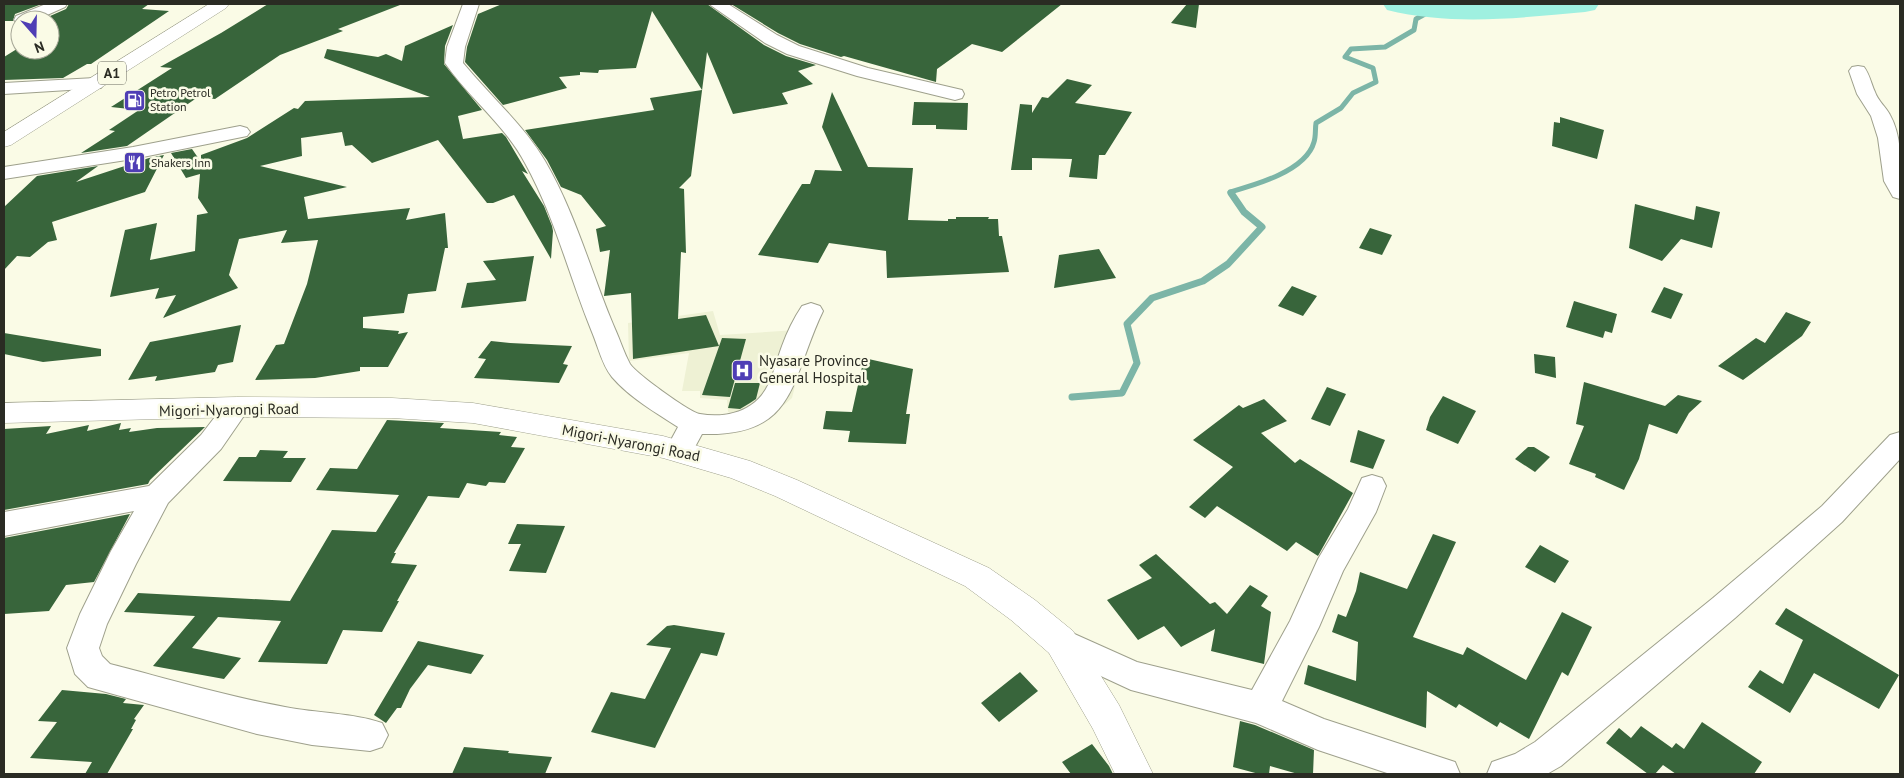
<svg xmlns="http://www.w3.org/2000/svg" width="1904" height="778" font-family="'PT Sans',sans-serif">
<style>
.built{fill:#eef1d4}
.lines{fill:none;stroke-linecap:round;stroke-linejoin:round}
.stream-far1{stroke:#7cb5a7;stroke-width:5}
.stream{stroke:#7cb5a7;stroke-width:7}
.river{fill:#9ff0e0;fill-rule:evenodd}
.building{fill:#38653b}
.minor-casing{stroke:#9ea08c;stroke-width:2}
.tertiary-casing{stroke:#9ea08c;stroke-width:1}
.trunk-casing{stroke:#9ea08c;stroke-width:1}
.minor{fill:#fff;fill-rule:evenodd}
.tertiary{fill:#fff;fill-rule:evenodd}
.trunk{fill:#fff;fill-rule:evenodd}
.labels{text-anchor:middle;stroke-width:5;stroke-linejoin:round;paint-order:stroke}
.far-poi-label{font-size:12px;fill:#2a2b23;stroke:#fafbe6;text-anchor:start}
.shield{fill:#fafbe6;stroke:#68695e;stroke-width:1}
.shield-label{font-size:14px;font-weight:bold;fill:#2a2b23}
.poi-label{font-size:15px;fill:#2a2b23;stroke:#fafbe6;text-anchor:start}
.street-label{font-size:15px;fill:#2a2b23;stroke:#fafbe6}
</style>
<rect width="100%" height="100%" fill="#fafbe6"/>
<path class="built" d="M713 311 720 335 812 329 807 354 797 378 792 398 776 412 763 417 749 413 728 412 727 400 700 398V391H682L689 353 629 361 628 323Z"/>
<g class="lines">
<path class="stream-far1" d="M1232 194 1230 192C1255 185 1306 171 1314 142 1316 136 1315 129 1316 123L1341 108 1353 93 1376 82 1373 68 1345 57 1351 49 1385 47 1414 30 1416 19 1434 9"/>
<path class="stream" d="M1072 397 1122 393 1137 363 1127 324 1152 298 1203 281 1228 264 1262 227 1244 212 1231 193"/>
<path class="river" d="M1383 4H1599L1595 10 1585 12C1519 18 1452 26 1387 10Z"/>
</g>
<path class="building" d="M4 4H42L15 14 13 21H4Z
M69 4H149L142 9 169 11 91 64H87L63 78 4 80V57L20 47V50H50V20H41L66 9Z
M268 4H399L400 5 338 29 343 31 280 55 215 99 198 97 127 146 81 153 115 131 109 130 139 110 111 107 172 68 160 67 221 33Z
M502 4H707L764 45 786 56 816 65 798 71 813 84 782 93 788 104 733 114 707 52 691 176 679 188 684 189 686 253 681 252 678 319 706 315 719 346 633 359 631 293 604 296 610 250 600 252 596 229 606 226 581 195 561 187 547 160 525 130 654 110 650 98 702 90 652 11 636 68 599 70 598 73 580 72V75L559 77 567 88 503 105 465 62 467 47 478 14Z
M731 4H1062L1002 52 972 44 937 69 936 82 844 56 841 57 800 44 778 33Z
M1187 4H1199L1196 28 1171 23Z
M453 25 445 46 444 64 482 110 458 116 463 139 502 133 506 137 528 174 522 171 544 206 552 226 553 231 551 259 514 195 493 203H487L438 140 372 163 352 145 345 146 342 132 301 138 302 156 260 166 347 187 304 197 308 219 410 208 406 220 445 213 448 248H445L436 291 408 294 404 313 363 317V328L399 331 398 334 408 332 388 367H360V371L315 378 255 380 276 345 284 344 307 284 318 240 281 243 287 230 239 239 229 275 238 288 163 318 176 295 155 299 159 288 110 297 125 230 157 223 150 260 195 251 197 215 208 213 198 198 200 174 186 178 171 153 192 149 201 162V155L247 138 294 108 298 109 305 101 430 97 324 58 327 49 378 57 386 54 402 61 405 46Z
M1067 79 1092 85 1075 103 1132 112 1105 155H1099L1097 179 1069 177 1072 159 1032 158V170H1011L1020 104 1032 105V113L1042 97 1048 98Z
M832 92 868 167 913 168 908 220 948 221V219H956V217H989L988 219H998L999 236H1002L1009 272 887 278 886 251 829 243 818 263 758 255 802 184H810L815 170 842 171 822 127Z
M914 102 968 103 967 130 936 129V125H912Z
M1560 117 1604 130 1597 159 1552 146 1554 122 1560 123Z
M164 155 145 192 52 222 57 240 48 242 30 257 17 256 4 270V207L37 176 98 166 76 182 149 158Z
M1635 204 1694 220 1696 206 1720 212 1712 248 1681 239 1662 261 1629 248Z
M1370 228 1392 235 1382 255 1359 248Z
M1099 249 1116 278 1054 288 1059 255Z
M534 256 526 301 461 308 467 283 496 280 483 261Z
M1292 286 1317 296 1303 316 1278 306Z
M1664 287 1683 294 1671 319 1651 312Z
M1574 301 1617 314 1612 333 1605 331 1603 338 1566 327Z
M1786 312 1811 322 1802 336 1743 380 1718 366 1756 338 1765 343Z
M241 325 233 362 218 365 215 372 155 381 157 376 128 380 150 342Z
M4 333 101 349V356L43 362 4 354Z
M722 338 746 339 730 397 702 395Z
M491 341 510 343 572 346 563 364 568 365 559 383 474 378 486 359 478 358Z
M1534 354 1555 357 1556 378 1535 373Z
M864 358 913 369 906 414H910L906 444 848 442 850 431 823 429 826 411 852 412Z
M1584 382 1665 406 1678 395 1702 401 1689 413 1677 434 1649 424 1639 459 1624 490 1595 477 1596 474 1569 464 1584 426 1576 424Z
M735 383H760L756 399 750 403 740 409 728 408Z
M1327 387 1346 394 1330 426 1311 419Z
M1443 396 1476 411 1458 444 1426 430 1430 417Z
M1264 399 1287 421 1261 433 1295 463 1300 459 1353 493 1318 556 1296 542 1287 551 1217 506 1205 518 1189 507 1233 467 1193 440 1239 405 1243 408Z
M387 420 444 423 440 428 501 432 499 435 517 437 511 447 525 448 505 483 489 482 486 486 467 483 459 498 428 496 394 553H396L391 563 417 565 397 601H399L382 632 343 630 327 664 258 662 281 621 218 617 192 648 241 658 224 679 153 666 195 616 124 612 138 593 290 601 332 530 376 532 399 495 316 490 330 468 357 469Z
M121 423 119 430 131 428 129 432 157 428 205 427 150 480 148 484 4 510V429L51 426 46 434 89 425 87 431Z
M1358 430 1385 440 1373 469 1350 462Z
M1528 447H1534L1550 457 1535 472 1515 459Z
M260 450 288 451 283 458H306L291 482 223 481 239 457H256Z
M130 514 94 582 66 585 49 611 4 614V538Z
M517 524 565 526 546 573 509 571 521 544H508Z
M1433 534 1456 542 1413 637 1463 655 1467 647 1526 680 1562 612 1592 627 1568 676 1562 672 1529 739 1500 722 1497 727 1459 704 1456 708 1427 691 1426 728 1304 684 1308 665 1356 681 1358 642 1332 632 1338 614 1346 617 1356 591 1360 572 1407 589Z
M1540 545 1569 561 1555 583 1525 567Z
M1156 554 1210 604 1215 602 1227 614 1250 585 1268 596 1261 606 1271 612 1264 664 1211 651 1215 629 1181 647 1164 626 1138 640 1107 600 1152 578 1139 565Z
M1786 608 1899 675 1879 709 1814 673 1790 713 1748 687 1760 670 1783 684 1803 640 1775 624Z
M674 625 725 633 717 656 701 653 655 748 591 732 611 692 645 699 671 648 646 645 667 626Z
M418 641 484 655 471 674 428 665 410 689 401 708H397L386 723 374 715Z
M1020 672 1038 691 999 722 981 703Z
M62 690 106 694 126 699 123 703 144 705 134 719 136 720 131 729H133L107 774H85L92 762 30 758 57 722 38 721Z
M1240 721 1255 725 1314 750 1313 774H1298L1270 766 1269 774H1259L1233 767Z
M1702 722 1762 762 1754 774H1676L1663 765 1655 774H1648L1606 743 1619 728 1631 738 1641 726 1672 748 1676 743 1684 749Z
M1092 744 1109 766 1113 774H1071L1062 762Z
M464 747 509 751 508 753 552 757 545 774H452Z"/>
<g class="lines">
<defs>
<path id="minor" d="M46 4H67L65 7 36 20H20V25L14 20 16 16Z
M463 4H479L465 47 463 63C490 96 523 124 545 161 576 214 591 273 615 329 620 340 624 353 630 364 637 374 689 412 700 414 717 417 737 415 751 405 771 392 774 367 782 346 787 332 794 318 802 306L811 303 820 306 823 311C790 379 798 437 702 434L689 458 679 461 669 458 665 451 678 427C655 412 630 398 612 377 602 365 598 346 592 332 569 276 555 217 525 163 505 125 469 98 445 63L447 47Z
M709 4H728L777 35 799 46 868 68 962 90 964 94 962 98 955 100 857 76 787 54 765 43Z
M1858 66 1864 67C1870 75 1871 84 1875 92 1878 101 1886 107 1890 115 1904 140 1900 172 1900 199L1893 197 1884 181 1878 138 1871 116 1857 94 1849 71 1852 67Z
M95 78 101 80 104 84 101 88 4 94V83Z
M240 126 247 128 250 132 247 136 133 159 4 179V167L133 147Z
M237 398 246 400 250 407 221 449 168 503 136 564 107 624 99 648 102 656 110 664C168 679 226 696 285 707 315 713 354 713 382 723L388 735 382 747 370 751 312 745 257 734 88 687 75 674 67 648 80 614 111 551 134 511 4 536V512L149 486 201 435 228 400Z
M1900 432V459L1842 522 1735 618 1561 766 1547 774H1487L1492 762 1515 754 1535 742 1713 598 1822 506 1890 435Z
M1372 475 1382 478 1386 486 1376 512 1343 571 1319 627 1282 701 1324 719 1455 762 1460 774H1390L1318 750 1256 723 1131 690 1049 652 1045 642 1049 632 1061 628 1137 662 1252 690 1290 621 1318 559 1348 509 1362 478Z"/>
<path id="tertiary" d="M237 397 392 398 473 403 663 436 750 461 797 480 989 568 1035 600 1073 631 1119 705 1153 774H1115L1093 729 1049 653 1011 620 965 586 775 496 731 478 663 458 473 423 392 418 237 417 4 423V403Z"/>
<path id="trunk" d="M209 4H229L226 8 11 145 4 147V132Z"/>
</defs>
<use href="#minor" class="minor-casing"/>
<use href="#tertiary" class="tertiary-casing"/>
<use href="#trunk" class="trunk-casing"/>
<use href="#minor" class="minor"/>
<use href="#tertiary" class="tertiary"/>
<use href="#trunk" class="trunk"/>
</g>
<defs>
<symbol id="fuel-square" viewBox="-11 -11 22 22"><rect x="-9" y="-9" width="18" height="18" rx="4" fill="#4f3eb5" stroke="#fafbe6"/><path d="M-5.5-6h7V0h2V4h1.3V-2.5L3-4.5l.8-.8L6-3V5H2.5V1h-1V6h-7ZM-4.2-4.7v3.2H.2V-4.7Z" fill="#fff"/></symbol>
<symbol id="restaurant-square" viewBox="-11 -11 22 22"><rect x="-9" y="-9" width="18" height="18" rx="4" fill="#4f3eb5" stroke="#fafbe6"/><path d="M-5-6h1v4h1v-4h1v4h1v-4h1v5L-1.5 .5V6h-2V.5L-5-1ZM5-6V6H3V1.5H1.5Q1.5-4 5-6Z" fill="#fff"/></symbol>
<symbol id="hospital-square" viewBox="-11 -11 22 22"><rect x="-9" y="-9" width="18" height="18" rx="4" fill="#4f3eb5" stroke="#fafbe6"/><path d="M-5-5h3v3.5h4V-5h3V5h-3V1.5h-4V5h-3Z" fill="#fff"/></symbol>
</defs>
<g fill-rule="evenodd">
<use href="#fuel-square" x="122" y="88" width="25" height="25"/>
<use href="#restaurant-square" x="122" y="150" width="25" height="25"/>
<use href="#hospital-square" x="730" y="358" width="25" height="25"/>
</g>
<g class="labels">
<g class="far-poi-label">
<text x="150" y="97">Petro Petrol<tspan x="150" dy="14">Station</tspan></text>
<text x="151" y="167">Shakers Inn</text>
</g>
<rect class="shield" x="98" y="61.5" width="28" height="23" rx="4"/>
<g class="shield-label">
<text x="112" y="78">A1</text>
</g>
<g class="poi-label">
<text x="759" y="366">Nyasare Province<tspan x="759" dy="17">General Hospital</tspan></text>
</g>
<g class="street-label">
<text transform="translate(229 410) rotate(-1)" y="5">Migori-Nyarongi Road</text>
<text transform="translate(631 443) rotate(11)" y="5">Migori-Nyarongi Road</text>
</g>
</g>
<rect width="1904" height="778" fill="none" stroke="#2a2b23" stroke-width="10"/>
<g transform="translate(35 35) rotate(160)"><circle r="24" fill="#fafbe6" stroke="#a7a898"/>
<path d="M0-4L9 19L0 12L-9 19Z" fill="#4f3eb5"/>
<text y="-8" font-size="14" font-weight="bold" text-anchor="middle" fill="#2a2b23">N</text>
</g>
</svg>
